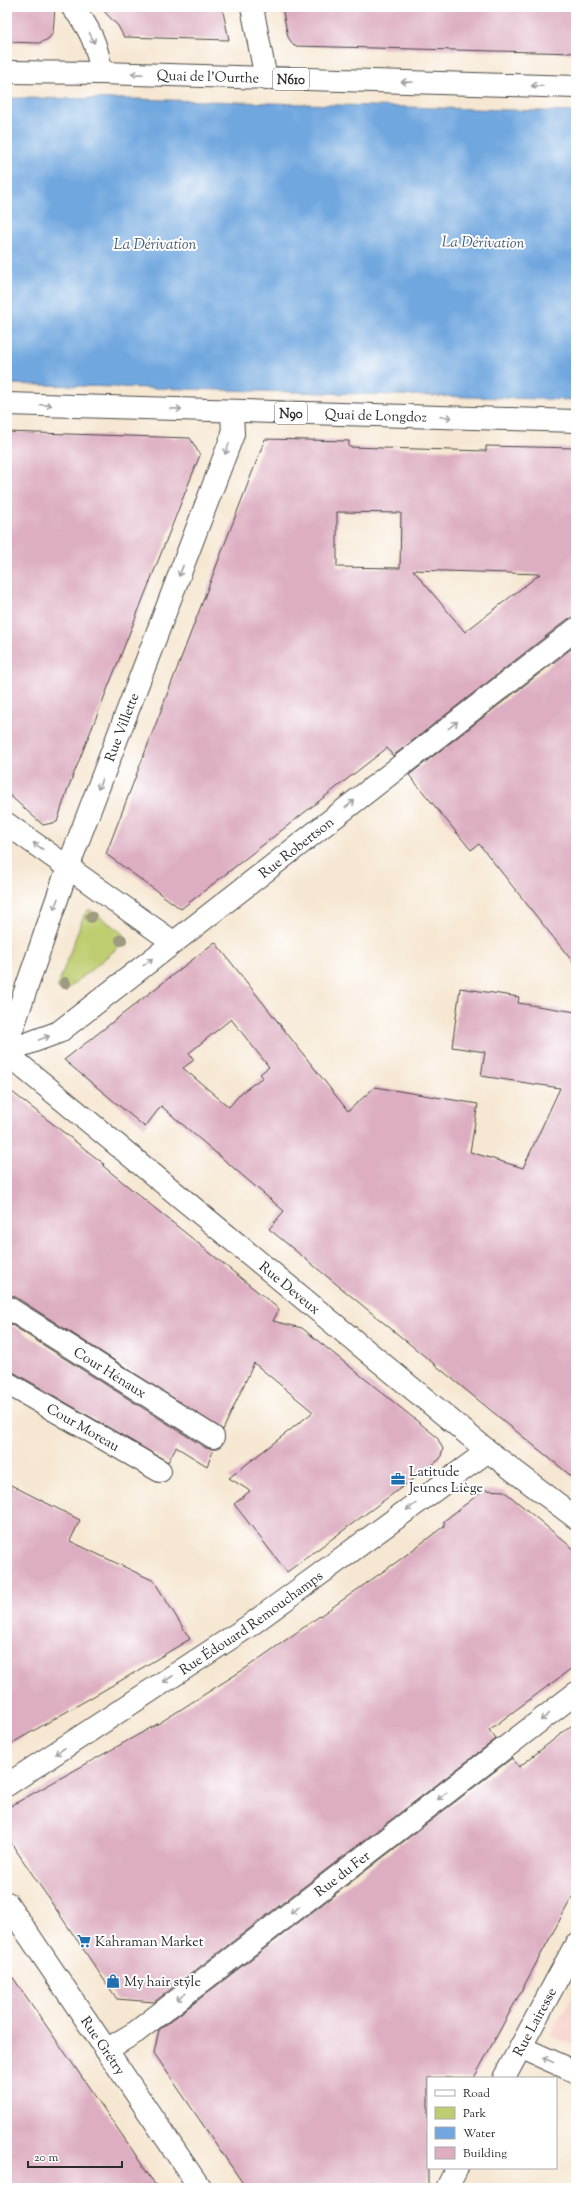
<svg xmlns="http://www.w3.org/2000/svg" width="583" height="2195" font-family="'Sorts Mill Goudy',serif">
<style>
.built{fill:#f7d0cb}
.green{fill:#becd6f;stroke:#747c4d}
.water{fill:#71a7df;stroke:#4e6985}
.building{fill:#ddadc1;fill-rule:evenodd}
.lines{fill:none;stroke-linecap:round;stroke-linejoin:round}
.minor-casing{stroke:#494744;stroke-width:24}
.major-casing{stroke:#494744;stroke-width:24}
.minor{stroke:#fff;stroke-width:22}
.major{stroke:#fff;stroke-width:22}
.tree{fill:#9f9b81}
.oneway{stroke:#a0a0a0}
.labels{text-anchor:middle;stroke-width:4;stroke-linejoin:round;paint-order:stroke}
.shield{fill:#fff;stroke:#6b6b6b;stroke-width:1}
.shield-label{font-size:13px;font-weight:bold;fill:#2b2b2b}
.street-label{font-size:14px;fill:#2b2b2b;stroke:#fff}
.poi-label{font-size:14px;fill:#2b2b2b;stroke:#fff;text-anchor:start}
.water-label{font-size:15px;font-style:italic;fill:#475d73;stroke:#fff}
</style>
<rect width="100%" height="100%" fill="#fff"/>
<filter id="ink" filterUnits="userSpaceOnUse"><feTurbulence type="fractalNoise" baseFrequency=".025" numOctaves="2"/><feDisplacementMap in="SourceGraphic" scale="8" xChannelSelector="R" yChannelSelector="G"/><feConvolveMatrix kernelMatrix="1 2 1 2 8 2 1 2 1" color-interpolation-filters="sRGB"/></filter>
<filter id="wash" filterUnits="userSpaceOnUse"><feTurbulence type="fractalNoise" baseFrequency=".012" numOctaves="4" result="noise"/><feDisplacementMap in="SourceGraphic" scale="16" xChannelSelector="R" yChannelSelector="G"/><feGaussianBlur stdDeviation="0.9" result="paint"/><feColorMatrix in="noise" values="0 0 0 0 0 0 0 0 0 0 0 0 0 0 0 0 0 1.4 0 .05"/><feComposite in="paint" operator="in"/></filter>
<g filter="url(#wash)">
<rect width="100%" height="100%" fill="#f6e7d2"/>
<path class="built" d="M576 1988V2047L550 2035Z"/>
<path class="green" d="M88 910H91L122 933 126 941 68 989 63 991 58 988V985L84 915Z"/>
<path class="water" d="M7 98 135 99 576 112V400L7 384Z"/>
<g id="blocks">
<path class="building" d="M7 7H55L53 33 48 39 39 43 7 42Z
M100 7H222L229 40 124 37 118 26Z
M282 7H576V53L294 46 288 37Z
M7 432 190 438 200 455 67 791 57 822 43 825 7 793Z
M265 439 349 441V447L486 451V446L576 448V617L568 619 393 756 387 748 181 909 106 854ZM337 512 401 513 400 568 337 567ZM413 570 540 574 465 632Z
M576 645V966L479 844 471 850 409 775Z
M215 942 348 1111 375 1087 478 1104 470 1152 523 1168 560 1088 481 1076 485 1052 452 1047 460 988 519 997 518 1003 576 1012V1480L269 1229 284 1211 161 1106 145 1127 64 1060ZM231 1019 269 1067 260 1074 263 1077 241 1093 229 1107 183 1068 194 1060 189 1053Z
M7 1088 104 1164 103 1166 279 1309 273 1321 302 1328 437 1437 443 1449 440 1459 287 1572 234 1504 250 1491 229 1478 313 1412 254 1363 223 1430 14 1296 7 1295Z
M7 1322 206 1448 214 1449 207 1466 176 1447 168 1462 13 1372 7 1371Z
M7 1483 80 1520 70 1541 154 1581 190 1639 127 1677 7 1746Z
M484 1490 504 1491 576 1551V1665L489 1730 496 1739 154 2002 117 1999 7 1837V1808L161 1722 246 1668 398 1561 444 1526V1521Z
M576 1722V1890L474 2078H428V2188H246L154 2053 159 2030 512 1758 519 1767Z
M7 1969 129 2145 157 2188H7Z"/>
</g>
</g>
<g filter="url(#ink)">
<use href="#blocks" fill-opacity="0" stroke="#494744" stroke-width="1"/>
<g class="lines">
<defs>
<g id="minor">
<path d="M72 7C90 27 98 47 101 73"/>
<path d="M252 7 266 79"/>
<path d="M7 824 173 942"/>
<path id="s1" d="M7 1044 68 867 233 434 232 411"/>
<path id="s2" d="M7 1051 59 1032 576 629"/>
<path id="s3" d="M7 1054 488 1451 576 1518"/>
<path id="s4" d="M7 1307 213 1437"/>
<path id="s5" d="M7 1383 160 1471"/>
<path id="s6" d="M7 1785 249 1626 488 1451"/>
<path id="s7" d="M7 1903 200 2188"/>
<path d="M520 2047 576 2072"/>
<path id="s8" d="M106 2050 136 2032 576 1693"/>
<path id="s9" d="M504 2078 576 1944"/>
<path d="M447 2188 457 2168"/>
</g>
<g id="major">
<path id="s10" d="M7 72 101 73 576 87"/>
<path id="s11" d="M7 404 576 421"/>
</g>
</defs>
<use href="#minor" class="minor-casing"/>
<use href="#major" class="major-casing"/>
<use href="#minor" class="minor"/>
<use href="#major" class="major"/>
</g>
<g class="tree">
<circle cx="91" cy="917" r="6"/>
<circle cx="121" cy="940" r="6"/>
<circle cx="65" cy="983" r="6"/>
</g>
<defs><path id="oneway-shaft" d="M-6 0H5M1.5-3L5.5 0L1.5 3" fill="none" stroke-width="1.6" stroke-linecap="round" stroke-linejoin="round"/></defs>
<g class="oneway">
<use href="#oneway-shaft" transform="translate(92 38) rotate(64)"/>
<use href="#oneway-shaft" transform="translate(137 74) rotate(-178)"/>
<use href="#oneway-shaft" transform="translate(407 82) rotate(-178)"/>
<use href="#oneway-shaft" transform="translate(537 86) rotate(-178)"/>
<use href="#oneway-shaft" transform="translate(46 405) rotate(2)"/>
<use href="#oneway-shaft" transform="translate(176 409) rotate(2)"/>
<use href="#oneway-shaft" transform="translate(446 417) rotate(2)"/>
<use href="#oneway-shaft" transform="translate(227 449) rotate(111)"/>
<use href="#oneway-shaft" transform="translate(181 571) rotate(111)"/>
<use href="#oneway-shaft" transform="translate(453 725) rotate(-38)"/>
<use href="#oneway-shaft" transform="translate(100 784) rotate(111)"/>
<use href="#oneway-shaft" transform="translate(350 804) rotate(-38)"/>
<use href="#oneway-shaft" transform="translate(38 846) rotate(-145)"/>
<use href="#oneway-shaft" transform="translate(56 904) rotate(109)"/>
<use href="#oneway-shaft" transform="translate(148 962) rotate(-38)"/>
<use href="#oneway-shaft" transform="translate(44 1038) rotate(-20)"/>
<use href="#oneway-shaft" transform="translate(411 1507) rotate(144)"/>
<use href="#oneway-shaft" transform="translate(168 1679) rotate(147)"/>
<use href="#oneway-shaft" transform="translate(545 1717) rotate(142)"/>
<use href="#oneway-shaft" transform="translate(60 1751) rotate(147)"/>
<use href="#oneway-shaft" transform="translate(442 1796) rotate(142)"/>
<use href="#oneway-shaft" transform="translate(295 1910) rotate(142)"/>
<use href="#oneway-shaft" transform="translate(181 1997) rotate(142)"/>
<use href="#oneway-shaft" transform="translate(548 2060) rotate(-156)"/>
</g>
</g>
<defs>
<symbol id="office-bare" viewBox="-9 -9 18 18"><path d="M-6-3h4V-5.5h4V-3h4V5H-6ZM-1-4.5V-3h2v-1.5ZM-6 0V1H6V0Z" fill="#1f6fb2" stroke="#fff" stroke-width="2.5" paint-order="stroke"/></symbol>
<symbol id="supermarket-bare" viewBox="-9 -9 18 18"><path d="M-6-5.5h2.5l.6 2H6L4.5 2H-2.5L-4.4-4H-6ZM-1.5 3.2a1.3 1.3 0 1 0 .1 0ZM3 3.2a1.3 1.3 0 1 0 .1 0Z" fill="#1f6fb2" stroke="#fff" stroke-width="2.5" paint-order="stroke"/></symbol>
<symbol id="shop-bare" viewBox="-9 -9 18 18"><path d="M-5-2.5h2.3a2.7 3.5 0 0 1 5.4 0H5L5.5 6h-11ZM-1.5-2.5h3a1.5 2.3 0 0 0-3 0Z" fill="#1f6fb2" stroke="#fff" stroke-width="2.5" paint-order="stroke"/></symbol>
</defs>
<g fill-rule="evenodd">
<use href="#office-bare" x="388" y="1469" width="20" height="20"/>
<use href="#supermarket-bare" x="74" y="1931" width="20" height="20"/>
<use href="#shop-bare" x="103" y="1971" width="20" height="20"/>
</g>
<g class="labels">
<g class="shield">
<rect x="273" y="68" width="36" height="22" rx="3"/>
<rect x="275" y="402" width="32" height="22" rx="3"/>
</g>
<g class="shield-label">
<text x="291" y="84">N610</text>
<text x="291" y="418">N90</text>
</g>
<g class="street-label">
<text dy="5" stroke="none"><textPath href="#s10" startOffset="201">Quai de l'Ourthe</textPath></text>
<text dy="5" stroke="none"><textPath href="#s11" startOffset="369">Quai de Longdoz</textPath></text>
<text dy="5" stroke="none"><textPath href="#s1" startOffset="337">Rue Villette</textPath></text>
<text dy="5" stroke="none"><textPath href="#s2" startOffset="356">Rue Robertson</textPath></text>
<text dy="5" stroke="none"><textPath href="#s3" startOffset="367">Rue Deveux</textPath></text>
<text dy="5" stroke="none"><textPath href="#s4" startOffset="122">Cour Hénaux</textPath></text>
<text dy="5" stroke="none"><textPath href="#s5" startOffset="88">Cour Moreau</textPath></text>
<text dy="5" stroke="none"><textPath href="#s6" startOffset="293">Rue Édouard Remouchamps</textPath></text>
<text dy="5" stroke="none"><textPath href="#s8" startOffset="295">Rue du Fer</textPath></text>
<text dy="5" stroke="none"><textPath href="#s9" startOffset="64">Rue Lairesse</textPath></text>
<text dy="5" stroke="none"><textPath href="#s7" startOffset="172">Rue Grétry</textPath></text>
</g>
<g class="poi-label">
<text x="409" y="1476">Latitude<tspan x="409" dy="16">Jeunes Liège</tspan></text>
<text x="95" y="1946">Kahraman Market</text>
<text x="124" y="1986">My hair style</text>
</g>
<g class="water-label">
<text transform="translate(483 242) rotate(1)" y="5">La Dérivation</text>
<text x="155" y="249">La Dérivation</text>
</g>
</g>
<rect width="583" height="2195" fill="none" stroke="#fff" stroke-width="24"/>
<rect x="427" y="2077" width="130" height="92" fill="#ffffff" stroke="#aaaaaa"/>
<rect x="435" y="2090" width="20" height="6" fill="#ffffff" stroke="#aaaaaa"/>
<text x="463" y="2097" font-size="12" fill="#2b2b2b">Road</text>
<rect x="435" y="2107" width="20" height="12" fill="#becd6f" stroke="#aaaaaa"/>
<text x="463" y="2117" font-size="12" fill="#2b2b2b">Park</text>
<rect x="435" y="2127" width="20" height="12" fill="#71a7df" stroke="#aaaaaa"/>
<text x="463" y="2137" font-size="12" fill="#2b2b2b">Water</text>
<rect x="435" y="2147" width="20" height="12" fill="#ddadc1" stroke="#aaaaaa"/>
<text x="463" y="2157" font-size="12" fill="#2b2b2b">Building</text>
<path d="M28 2161v6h94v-6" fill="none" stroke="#2b2b2b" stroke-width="2"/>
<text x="34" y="2161" font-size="12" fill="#2b2b2b" stroke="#ffffff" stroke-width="3" paint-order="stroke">20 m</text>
</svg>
